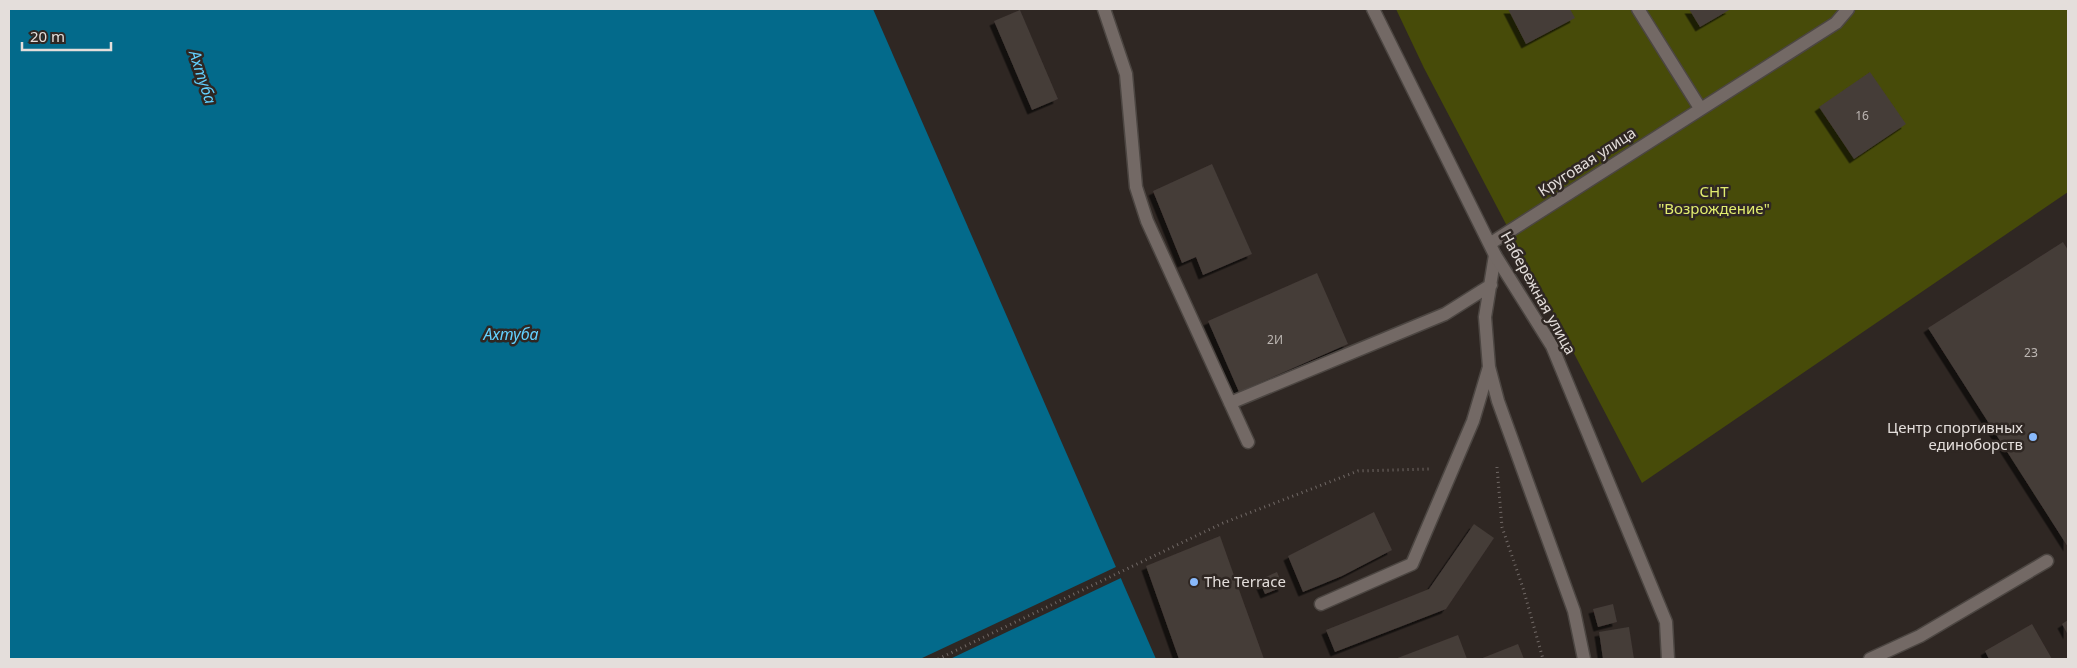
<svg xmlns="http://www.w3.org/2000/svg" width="2077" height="668" font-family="'Noto Sans',sans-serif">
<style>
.green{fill:#474b09}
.water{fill:#036a8b}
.pier{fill:#2f2723}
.building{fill:#453c38;filter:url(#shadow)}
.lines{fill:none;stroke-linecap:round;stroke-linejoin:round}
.lane-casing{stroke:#4c4642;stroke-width:15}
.street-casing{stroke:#4c4642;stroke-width:15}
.path{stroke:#716966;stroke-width:3;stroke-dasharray:1 4;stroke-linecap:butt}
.lane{stroke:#736965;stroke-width:12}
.street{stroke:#736965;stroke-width:12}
.poi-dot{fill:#89bafc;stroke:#2f2723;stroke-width:2}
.labels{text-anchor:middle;stroke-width:5;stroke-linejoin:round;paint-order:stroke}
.number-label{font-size:12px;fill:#bcb6b2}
.street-label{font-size:15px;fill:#e4dedb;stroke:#2f2723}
.park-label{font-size:15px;fill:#e1ec6f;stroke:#2f2723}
.poi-label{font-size:15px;fill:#e4dedb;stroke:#2f2723;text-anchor:end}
.water-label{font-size:16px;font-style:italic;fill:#63d1ff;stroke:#2f2723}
</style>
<defs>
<filter id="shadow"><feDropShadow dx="-4.5" dy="4.5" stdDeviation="0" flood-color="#0009"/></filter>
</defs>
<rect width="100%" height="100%" fill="#2f2723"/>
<path class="green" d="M1396 9H2068V192L1642 483 1424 68Z"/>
<path class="water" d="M9 9H873L1156 659H9Z"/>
<path class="pier" d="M1118 566 1123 577 950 659H920Z"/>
<path class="building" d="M1508 9H1570L1575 18 1526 44Z
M1689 9H1731L1700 27Z
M1020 10 1058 99 1032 110 994 21Z
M1870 72 1906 124 1854 159 1819 107Z
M1212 164 1252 254 1203 275 1196 257 1182 263 1153 191Z
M2063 242 2068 250V547L1928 328Z
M1317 273 1348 344 1239 392 1208 321Z
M1374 512 1392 550 1342 576 1303 592 1288 556Z
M1474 524 1494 538 1446 609 1335 652 1326 630 1429 589Z
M1220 536 1242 598 1264 659H1179L1146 566Z
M1277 572 1283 587 1265 594 1259 580Z
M1613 604 1617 622 1598 627 1593 609Z
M2068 620V635L2062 624Z
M2032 624 2052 659H1989L1985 651Z
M1629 627 1634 659H1603L1599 632Z
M1458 635 1467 659H1395Z
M1518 644 1524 659H1480Z"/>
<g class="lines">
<defs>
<path id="lane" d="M1104 9 1126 74 1136 187 1147 221 1248 442
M1638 9 1700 108
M1491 243 1836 23 1848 9
M1495 255 1485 317 1489 367 1498 401 1574 611 1584 659
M1230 403 1445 314 1491 285
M1321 604 1412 564 1473 421 1489 367
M1870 659 1920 636 2047 561"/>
<path id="street" d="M1373 9 1495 255 1552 346 1666 622 1668 659"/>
</defs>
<use href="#lane" class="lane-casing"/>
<use href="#street" class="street-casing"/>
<path class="path" d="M1497 467 1502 527 1523 588 1543 659
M938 659 1223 523 1358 471 1429 469"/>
<use href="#lane" class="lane"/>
<use href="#street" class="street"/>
</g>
<g class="poi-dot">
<circle cx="2033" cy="437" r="5"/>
<circle cx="1194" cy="582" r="5"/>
</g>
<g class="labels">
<g class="number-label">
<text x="1862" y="120">16</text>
<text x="1275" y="344">2И</text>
<text x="2031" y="357">2З</text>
</g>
<g class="street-label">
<text transform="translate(1587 162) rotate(-33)" y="5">Круговая улица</text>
<text transform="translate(1538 293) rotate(61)" y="5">Набережная улица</text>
</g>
<g class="park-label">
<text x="1714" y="197">СНТ<tspan x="1714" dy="17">"Возрождение"</tspan></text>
</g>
<g class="poi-label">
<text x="2023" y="433">Центр спортивных<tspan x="2023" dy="17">единоборств</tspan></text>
<text x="1204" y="587" text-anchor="start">The Terrace</text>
</g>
<g class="water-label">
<text transform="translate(203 77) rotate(72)" y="6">Ахтуба</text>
<text x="511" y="340">Ахтуба</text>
</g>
</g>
<rect width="2077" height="668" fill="none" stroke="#e4dedb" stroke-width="20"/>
<path d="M22 42v8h89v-8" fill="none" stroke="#e4dedb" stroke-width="2.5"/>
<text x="30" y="42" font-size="15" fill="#e4dedb" stroke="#2f2723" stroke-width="4" paint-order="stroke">20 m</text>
</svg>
